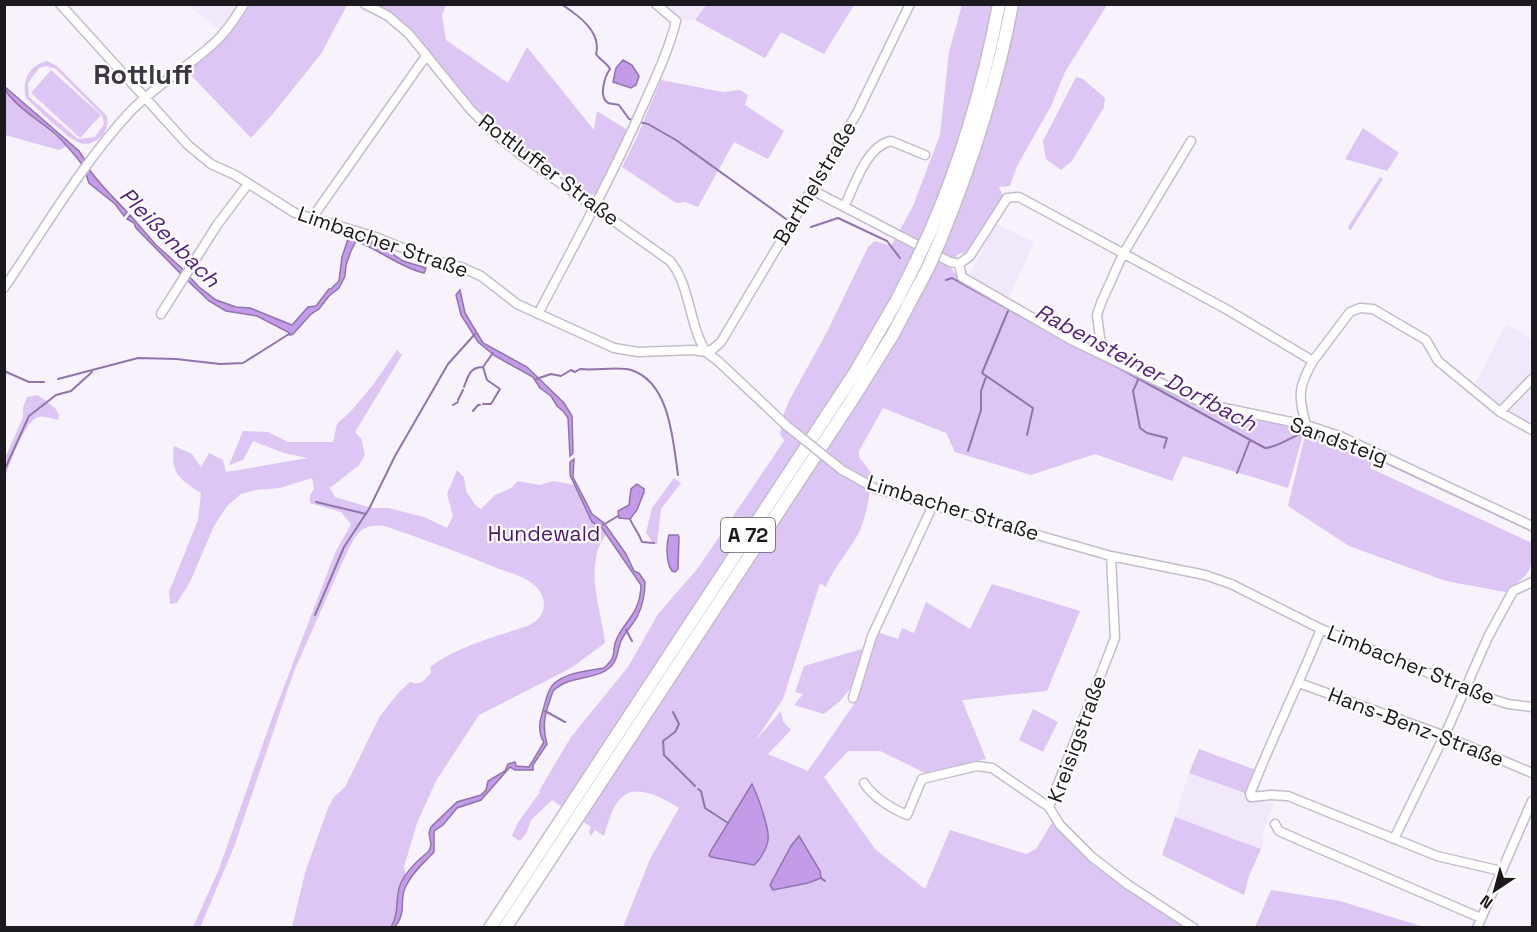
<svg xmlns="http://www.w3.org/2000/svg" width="1537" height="932" font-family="'Space Grotesk',sans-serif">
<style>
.built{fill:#f2e8fc}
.green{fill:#ddc6f4;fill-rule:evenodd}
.water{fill:#c39be9;stroke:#9174ac;stroke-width:1.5}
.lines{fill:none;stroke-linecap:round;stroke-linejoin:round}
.stream{stroke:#9174ac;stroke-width:2}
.minor-casing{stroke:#c4bccd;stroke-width:11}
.highway-casing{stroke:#c4bccd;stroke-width:15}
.minor{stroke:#fff;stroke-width:8}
.highway{stroke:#fff;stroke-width:12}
.minor-bridge-casing{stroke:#c4bccd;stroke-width:11;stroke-linecap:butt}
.highway-bridge-casing{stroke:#c4bccd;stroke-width:15;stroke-linecap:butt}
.minor-bridge{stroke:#fff;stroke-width:8}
.highway-bridge{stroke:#fff;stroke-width:12}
.labels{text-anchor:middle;stroke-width:4.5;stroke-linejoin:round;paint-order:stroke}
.shield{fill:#fff;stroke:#5f5d62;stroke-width:1.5}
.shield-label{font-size:20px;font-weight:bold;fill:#1b181e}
.street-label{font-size:21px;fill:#1b181e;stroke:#fff}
.park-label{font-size:21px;fill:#4c156f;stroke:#fff}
.water-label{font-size:22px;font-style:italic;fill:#57227c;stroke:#fff}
.district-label{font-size:27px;font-weight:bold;fill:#3c3543;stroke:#fff}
</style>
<rect width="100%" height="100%" fill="#f7f2fc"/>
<path class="built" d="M188 5H239L220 30Z
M656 5H707L695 20 676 21Z
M996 223 1034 242 1007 302 967 279Z
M1506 324 1532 339V372L1506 403 1497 404 1475 384Z
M1532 384V426L1509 414 1508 410Z
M1189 773 1274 805 1261 836 1264 840 1261 849 1175 817Z"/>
<path class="green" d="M707 4H854V5L824 54 781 32 765 58 695 20Z
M247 5H347L321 54 271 116 251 138 185 69Z
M372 5H446L442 15 446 40 508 83 527 47 594 130 597 111 629 131 618 156 596 193 591 195 554 168V171L514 144 494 135 401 23Z
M962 5H1107L1065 72 1051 106 1017 166 1010 186 999 187 1003 196 971 249 964 253 958 254 951 268 960 280 1008 310 1208 406 1305 428 1288 488 1183 456 1172 481 1095 454 1031 475 955 452 946 433 883 408 859 451V457L872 474C870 491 868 509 862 525 855 545 835 564 826 587L820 583 783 699 755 741 781 711 783 721 791 730 768 754 808 771 854 704 877 632 898 639 902 628 914 633 926 602 970 629 992 584 1080 611 1047 691 962 700 986 759 925 773 880 751H848L824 777 875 849 925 889 950 830 1026 854 1036 849 1053 821 1058 827 1190 927H623L650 859 679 808C665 799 637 783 622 797 612 806 608 823 604 836L595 830 591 836 589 832 591 827 552 800 531 820 527 832 520 841 512 836 517 824 540 792 539 791 571 737 628 667 658 614 698 568 784 441 780 434 784 413 790 399 827 332 868 247 875 241 891 246 913 206 940 135 949 52Z
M47 61 57 66 106 115C113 129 95 148 80 143 65 137 39 110 26 98 21 81 29 65 47 61ZM46 66 56 69 102 115 104 124 95 137 78 139 29 97 28 83 39 68Z
M51 70 101 115 80 138 31 93Z
M1076 77 1083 79 1105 98 1104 107 1072 161 1061 170 1046 159 1043 141Z
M661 80 723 92 740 90 748 95 745 105 784 131 768 159 734 142 698 207 685 202 676 203 622 167 636 139Z
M4 89 14 101 67 146 59 150 5 135Z
M1363 128 1399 153 1387 171 1345 159Z
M1380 177 1383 179 1350 231 1348 227Z
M397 350 402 355 355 432 361 438 365 455 359 465 330 488 335 497 372 508H388L424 517 447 528 453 516 447 494 457 470 464 477 466 491 476 506 481 509 495 495 511 488 518 481 540 485 553 481 575 485 592 522 602 527 606 534C583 567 601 608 605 643L571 668 479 715 436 781 417 823 404 867 406 877 399 888 398 910 391 927H292L305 873 328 808 334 797 345 787 380 716 399 692 410 682C421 686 424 680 431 673L430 667C459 645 496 637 530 625 548 616 548 596 533 584 523 576 510 573 499 569 461 553 423 539 385 526 359 522 354 538 344 559L294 671 234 847 200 928 193 927 219 869 272 718 335 553 351 524 341 512 310 503V495L314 489 312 478 280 488 256 490 241 494 227 506 214 526 190 582 177 603 170 604 169 592 198 520 201 493C178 478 171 474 174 446L192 454 201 467 209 453 223 460 226 472 308 458 284 453 253 441 243 460 229 465 243 431 268 432 288 442H333L337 424 350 412 373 385Z
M38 395 55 408 59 415 58 420C53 419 45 416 39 417 25 419 10 464 5 477V458L23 417V408L27 397Z
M1306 431 1338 440 1373 457 1370 468 1532 543C1533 575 1529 573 1505 592L1446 581 1349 546 1288 506Z
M674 478 681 483 661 509 657 544H654L646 533 652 508Z
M865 648 855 683 840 701 824 714 794 705 803 694 795 692 804 666Z
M1033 709 1058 722 1043 752 1019 740Z
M1199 749 1256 770 1247 794 1189 773Z
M1175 817 1261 849 1249 876 1244 895 1162 855Z
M1271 890 1340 901 1424 927H1255Z"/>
<path class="water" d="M623 60 632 65 639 76 636 85 631 88 613 82 616 68Z
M4 86 79 151 87 163 84 167C75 155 66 144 55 134 42 122 8 102 4 86Z
M89 169C100 185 114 198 127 212L124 216 115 204 89 183 86 174Z
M130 215 156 245 185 271 182 275 136 228 134 223 127 219Z
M353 235 381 246 403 261 426 268 424 273C399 267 380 250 356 241L351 251 346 265 345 276 339 288 329 296 319 309 311 314 293 334 290 335 288 332 257 316 226 311 209 301 185 278 188 275 199 287 216 300 236 307 250 308 292 325 308 307 316 306 329 289H331L339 281 342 257 349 236Z
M460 290 465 313 483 343 527 367 564 403 572 416 573 453 570 456 568 418 564 412 557 406 551 396 540 388 533 377 495 356 478 342 461 315 456 295Z
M574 459 573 477 592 514 604 523 626 554 634 571 639 573 645 582C645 593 642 607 637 617 632 626 625 632 621 641 617 651 618 662 608 669 595 680 569 675 553 691 546 711 541 723 547 744L533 765V770H515L510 767 481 800 457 808 443 825 434 831V852C424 863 413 871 406 886 398 901 408 910 395 927H391C398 915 396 907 398 894 399 877 417 861 429 851L431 845 429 833 431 827 457 802 481 795 486 790 488 781 505 771 508 764 515 762 516 766 529 767 544 742C538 733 539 723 542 714 544 707 546 698 549 691 556 673 588 671 604 668 620 653 610 652 617 638 628 617 640 613 641 585L602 528 592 522 570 475V462Z
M637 484 644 489V492L637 510 630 519 619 518 618 511 629 505 631 489Z
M669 535H678L679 537 678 569 675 572 672 571C666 563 666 544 669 535Z
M752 784C757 794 770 829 768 840 767 848 760 860 754 865L711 857 709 855 712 849Z
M799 836 820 871 821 878 808 883 773 890 770 885 791 846Z"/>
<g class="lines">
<path class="stream" d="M561 4C578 15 602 32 596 54 600 60 607 63 610 69 605 76 598 97 608 103 611 104 615 104 619 105L629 119 633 120
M639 122 648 124 676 140 786 219
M811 227 838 218 887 241 900 258
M946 280 952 278 1044 329
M1008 311 982 373 1033 408 1027 435
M1108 362 1265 448C1280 447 1292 435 1307 432L1378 459 1532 531
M4 371 29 382H44
M58 379 138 358 176 359 220 364 243 363 289 334
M536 379 551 374 561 376 571 370 575 372 580 369C595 371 618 366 631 370 670 382 673 441 678 475
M1138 380 1133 391 1140 428 1147 433 1167 438 1164 448
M464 387C468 376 470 367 483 367L493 353
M458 400 463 390
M483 404H491L500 389 487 380 483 367
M453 405 458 402
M473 411 478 405H480
M968 451 981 410V391L986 377
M4 471 29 416 56 395 71 391 92 372
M1237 473 1250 440
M316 502 366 514
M630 519C633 527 638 531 642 542L654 543
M603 525 618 516
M315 615 344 547 369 509 395 456 448 364 475 334
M626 630 632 641
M545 711 565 722
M673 712 679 724 675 732 663 741 664 755 695 786
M698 789 701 791 705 808 728 823
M821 878 825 881"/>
<defs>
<path id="minor" d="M60 4 188 145 211 164 235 175 295 213 373 236 433 260 461 267 481 276 517 304 614 348 638 352 693 350 706 352 718 361 787 426
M365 4 388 16 409 34 470 109 495 134 525 158 670 261C690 284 689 325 706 352
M812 190 950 262 959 264 970 256 1007 198 1019 197 1226 309 1313 361 1350 312 1360 308 1373 309 1426 340 1438 361 1449 370 1500 412 1532 430
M844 207C854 187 866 146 891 141L925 155
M312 218 426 56
M959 264 962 277 1073 341 1205 404 1306 425 1340 436 1532 526
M4 288C43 231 82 164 129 113 153 87 187 68 213 44 226 33 235 18 244 4
M161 314 217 225 248 184
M538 314C574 245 612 177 643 106 655 79 669 50 676 21L656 4
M706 352 713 349 721 342 857 113 910 4
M1102 353 1097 315 1101 303 1123 254 1191 141
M1500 412 1532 379
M1306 425C1298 396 1298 387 1313 361
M842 470 876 489 1111 556 1205 575 1231 584 1321 629 1492 699 1508 704 1532 707
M1321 629C1299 684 1272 738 1250 794L1251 797 1271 795 1288 796 1437 856 1501 871
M1299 683 1445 736 1532 773
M853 698 872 636 933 505
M864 783C874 798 891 808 907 815L922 779 977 766 992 768 1049 807 1060 825 1092 857 1127 884 1194 928
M1049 807 1115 638 1111 556
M1275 824 1279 831 1306 843 1481 918
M1394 839 1448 728 1488 637 1513 591 1532 582
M1477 928 1532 801"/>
<path id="highway" d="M930 232C962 159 984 83 999 4
M941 238C972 162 997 85 1012 4
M490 928 856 371 897 300 916 262
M505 928 852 400 892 336 928 268"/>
</defs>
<use href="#minor" class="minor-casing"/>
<use href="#highway" class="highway-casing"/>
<use href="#minor" class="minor"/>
<use href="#highway" class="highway"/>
<defs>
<path id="minor-bridge" d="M787 426 842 470"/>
<path id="highway-bridge" d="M916 262 930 232
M928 268 941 238"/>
</defs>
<use href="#minor-bridge" class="minor-bridge-casing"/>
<use href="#highway-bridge" class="highway-bridge-casing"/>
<use href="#minor-bridge" class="minor-bridge"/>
<use href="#highway-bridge" class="highway-bridge"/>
</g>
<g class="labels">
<rect class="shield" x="721" y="518" width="54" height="34" rx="4.5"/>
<g class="shield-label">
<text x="748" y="542">A 72</text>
</g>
<g class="street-label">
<text transform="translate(549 170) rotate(37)" y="7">Rottluffer Straße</text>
<text transform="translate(815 183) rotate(-59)" y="7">Barthelstraße</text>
<text transform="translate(383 242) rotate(19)" y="7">Limbacher Straße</text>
<text transform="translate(1339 441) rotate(20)" y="7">Sandsteig</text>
<text transform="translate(953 508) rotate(17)" y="7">Limbacher Straße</text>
<text transform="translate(1411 665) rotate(22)" y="7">Limbacher Straße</text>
<text transform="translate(1416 727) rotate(21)" y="7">Hans-Benz-Straße</text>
<text transform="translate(1077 739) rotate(-70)" y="7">Kreisigstraße</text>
</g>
<g class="park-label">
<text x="544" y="541">Hundewald</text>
</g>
<g class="water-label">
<text transform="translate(170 237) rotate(45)" y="8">Pleißenbach</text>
<text transform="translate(1146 367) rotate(28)" y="8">Rabensteiner Dorfbach</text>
</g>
<g class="district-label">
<text x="143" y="84">Rottluff</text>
</g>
</g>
<rect width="1537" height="932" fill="none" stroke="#1b181e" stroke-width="12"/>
<g transform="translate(1495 890) rotate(216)" stroke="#ffffff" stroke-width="4.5" paint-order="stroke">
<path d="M0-4.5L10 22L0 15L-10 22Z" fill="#1b181e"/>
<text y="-9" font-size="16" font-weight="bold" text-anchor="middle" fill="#1b181e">N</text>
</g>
</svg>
